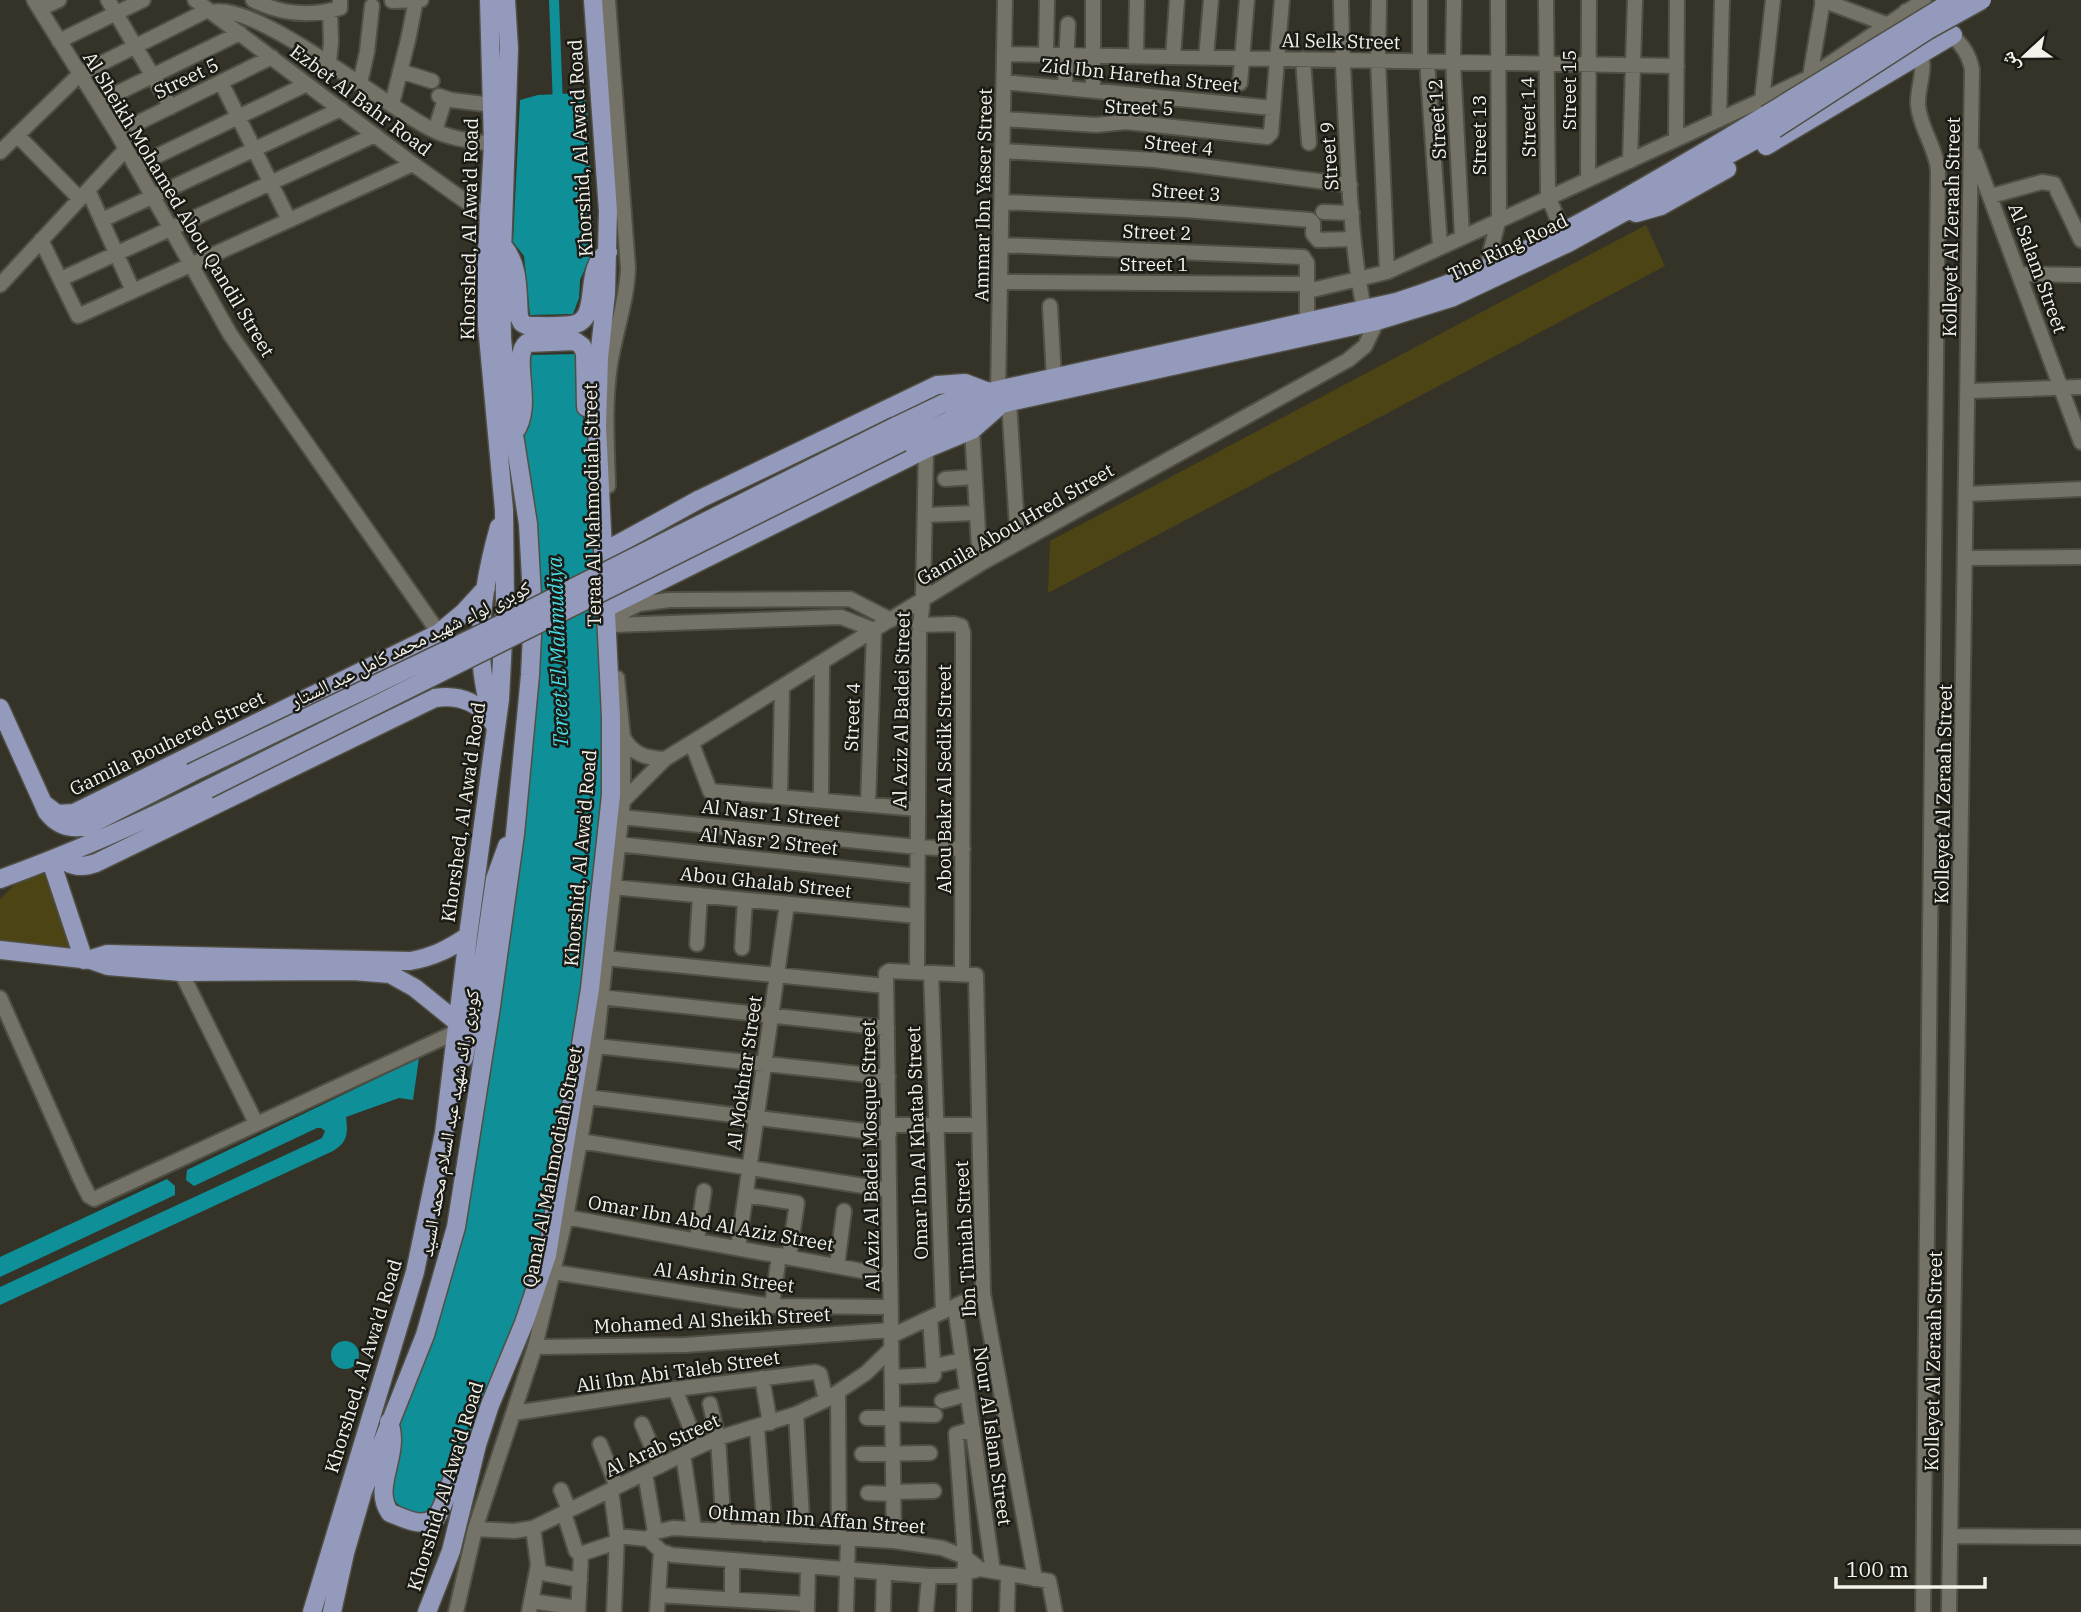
<svg xmlns="http://www.w3.org/2000/svg" width="2081" height="1612" font-family="'IBM Plex Serif','Noto Naskh Arabic',serif">
<style>
.green{fill:#4d4416}
.water{fill:#0f8f97}
.lines{fill:none;stroke-linecap:round;stroke-linejoin:round}
.canal{stroke:#0f8f97;stroke-width:10}
.minor-casing{stroke:#504f45;stroke-width:18}
.major-casing{stroke:#504f45;stroke-width:21}
.minor{stroke:#757367;stroke-width:14}
.major{stroke:#939abb;stroke-width:18}
.major-bridge-casing{stroke:#504f45;stroke-width:21;stroke-linecap:butt}
.major-bridge{stroke:#939abb;stroke-width:18}
.labels{text-anchor:middle;stroke-width:5;stroke-linejoin:round;paint-order:stroke}
.street-label{font-size:19px;fill:#f3f2eb;stroke:#1b1b16}
.water-label{font-size:21px;font-style:italic;fill:#49dce7;stroke:#1b1b16}
</style>
<rect width="100%" height="100%" fill="#353328"/>
<path class="green" d="M1646 225 1665 266 1048 593 1050 541Z
M49 872 74 950 0 942V899L15 884Z"/>
<path class="water" d="M580 93 587 103 594 248 580 280 579 298 573 314 530 315 524 256 513 242 520 100 538 95Z
M579 354C578 379 573 413 592 431L606 741 602 813 585 967 571 1070 546 1197 539 1257 470 1440 454 1455 432 1512C416 1518 398 1509 390 1494L401 1437 397 1423 426 1356 441 1314 459 1246 538 643 520 435 528 355Z
M419 1058 413 1100 399 1098 346 1117C348 1133 348 1142 333 1151L0 1305V1287L322 1138 325 1131 321 1128H317L194 1186 186 1180 187 1170Z
M167 1179 175 1186V1195L0 1277V1257Z
M331 1355a14 14 0 1 1 28 0a14 14 0 1 1-28 0Z"/>
<g class="lines">
<path class="canal" d="M554 0 558 106"/>
<defs>
<path id="minor" d="M34 0 117 133 230 334 439 633
M108 0 171 107
M195 0 413 164 489 218
M253 0C282 15 310 17 340 8V0
M1341 0C1342 55 1345 110 1348 166 1351 214 1354 261 1364 309
M1379 0 1378 61 1387 272
M1420 0V61
M1454 0 1453 62 1462 236
M1546 0 1548 196 1562 230
M1822 0 1886 24
M392 1 421 0
M40 9 59 0
M1906 11C1935 26 1965 34 1972 69L1949 1612
M212 12C255 0 387 108 431 129 450 139 472 141 493 144
M59 41 143 0
M1004 54 1677 66
M1046 55 1047 0
M1921 55C1926 71 1917 88 1918 105 1920 129 1936 147 1938 170L1923 1612
M1136 56 1137 0
M1173 57 1177 0
M1206 58 1211 0
M1303 59 1309 143
M1427 61 1440 246
M329 62 331 42 330 11
M400 71 432 81
M1810 77 1823 0
M221 82 289 220
M1004 82 1273 108
M360 83 367 52 372 6
M1240 83 1247 0
M1065 88 1068 24
M1093 90V0
M439 96 451 100 493 105
M1762 100 1773 0
M99 102 240 33
M392 104 408 40 416 0
M1003 119 1096 125 1126 122 1267 137 1271 133 1282 0
M1719 120 1722 0
M435 131 445 99
M117 133 272 57
M17 135 80 199
M1676 139 1677 0
M1003 151 1155 160 1350 185
M0 152 80 74 208 10
M1974 154 2081 442
M1630 161 1635 0
M136 166 307 84
M1588 179 1589 0
M88 190 133 291
M1991 196 2042 182 2054 184 2081 240
M1002 202 1186 210 1310 220 1313 223V234L1318 240 1353 239
M1323 212 1352 213
M102 220 341 109
M41 240 78 316 413 164
M1001 245 1303 257 1307 263V322
M1486 269 1499 218 1498 0
M2020 274 2081 275
M61 279 375 135
M1001 282 1308 284
M0 285 126 149
M1308 291 1387 272 1762 100 1810 77 1924 0
M1050 306 1054 378
M998 391 1005 0
M1969 391 2081 387
M1009 402 1018 543
M972 430 980 564
M945 479 974 477
M608 486C607 446 604 405 610 365 615 332 627 301 628 268L608 0
M1967 494 2081 489
M925 515 976 513
M1967 558 2081 557
M613 617 639 604 669 600 850 599 891 620
M613 625 841 617 874 630 868 804
M919 625 954 624 961 626 963 633 962 974
M623 737C633 755 646 758 665 759
M692 744 710 791 918 809
M780 795 782 688
M821 799 822 663
M623 801 665 759 980 564 1348 360 1365 346 1377 321
M621 817 917 847 963 849
M617 844 917 876
M612 887 917 916
M697 944 700 895
M742 948 745 900
M605 958 886 986
M181 972 256 1123
M917 972 919 635 923 599 926 449
M931 973 943 1312
M600 997 887 1028
M0 998 80 1178 89 1196 94 1199 456 1032
M596 1046 888 1077
M587 1097 889 1134
M888 1125H978
M580 1141 889 1190
M746 1195 797 1203 789 1257
M566 1217 890 1276
M697 1240 704 1191
M738 1248 787 904
M837 1266 844 1211
M553 1272 772 1306 891 1307
M772 1306 779 1255
M955 1307 993 1571
M891 1336 983 1293
M535 1347 685 1345 891 1330
M935 1366 962 1360
M892 1377 934 1375 930 1318
M762 1378 770 1423
M675 1389 698 1447
M838 1393 839 1538
M942 1401 968 1394
M710 1404 718 1438 724 1531
M514 1413 675 1389 815 1372 820 1374 826 1400
M796 1414 803 1536
M892 1414 935 1415
M867 1418H892
M642 1424 660 1466
M757 1427 765 1534
M600 1444 617 1487
M683 1454 694 1529
M862 1454 930 1453
M645 1473 655 1532
M561 1490 569 1510
M611 1490 617 1536 614 1612
M893 1492 934 1491
M868 1493 893 1494
M564 1513 576 1551 581 1556 578 1612
M475 1529 514 1531 533 1528 698 1447 718 1438 796 1414 826 1400 866 1373 891 1349
M617 1536 648 1539 655 1532 673 1528 894 1541 942 1548 965 1557 980 1569 1049 1581 1055 1612
M1950 1536 2081 1537
M648 1539 661 1551 672 1555 929 1576H955L980 1569
M894 1541 886 973 889 971 976 975 983 1293 1035 1579
M580 1554 617 1542
M732 1560V1599
M537 1572 580 1580
M658 1595 807 1604
M531 1601 578 1608
M807 1611 808 1566
M456 1612 475 1529 535 1347 566 1217 580 1141 596 1046 623 801V737L617 678
M529 1612 538 1565 533 1528
M657 1612 661 1551
M846 1612 848 1539
M883 1612 884 1572
M926 1612 929 1576
M964 1612 965 1557 956 1434 973 1429
M1007 1612 1008 1574"/>
<path id="major" d="M1766 146 1953 35
M1636 213 1661 206 1727 169
M503 246C520 266 517 293 519 317L522 323 528 326C542 326 558 327 572 325 603 320 581 269 608 252
M896 426 942 404 966 397 1396 302C1528 261 1648 185 1766 115
M514 433C535 406 510 357 527 343L575 341 582 346 585 353 586 407
M902 442 960 416 1009 402 1377 321 1451 298 1568 243 1775 129
M609 549 700 499 937 385 965 383 991 393
M612 605 926 449 972 430 997 408
M0 708 47 812C58 826 70 830 87 826L191 773
M493 717C471 657 482 587 499 527
M44 804 57 814 74 813 439 633 463 613 486 588
M60 858C72 867 82 868 96 863L435 698C461 694 483 704 496 727
M51 861 84 960
M0 879C72 853 140 823 208 789
M0 950 91 960 108 966 181 972 353 971 390 974 415 988 457 1022
M94 958 107 954 410 961C433 957 449 949 468 936
M464 1058 484 955 495 879 507 846
M389 1422C401 1455 371 1487 390 1513 407 1519 419 1528 436 1518 452 1494 450 1461 477 1445
M312 1612 415 1272 444 1133 468 936 500 699 505 601 504 510 487 325V253L493 144 489 0
M332 1612 345 1553 363 1491 425 1335 456 1227 490 1013 515 834 530 675 533 615 528 524 507 390 502 338 501 284 509 48 506 0
M427 1612 451 1551 477 1445 490 1405 524 1323 547 1255 590 989 611 795V717L597 426 599 358 606 293 608 211 593 0"/>
</defs>
<use href="#minor" class="minor-casing"/>
<use href="#major" class="major-casing"/>
<use href="#minor" class="minor"/>
<use href="#major" class="major"/>
<defs>
<path id="major-bridge" d="M1766 115 1954 0
M1775 129 1928 30 1982 0
M191 773 489 630 896 426
M208 789 902 442"/>
</defs>
<use href="#major-bridge" class="major-bridge-casing"/>
<use href="#major-bridge" class="major-bridge"/>
</g>
<g class="labels">
<g class="street-label">
<text transform="translate(1341 41) rotate(1)" y="7">Al Selk Street</text>
<text transform="translate(1140 75) rotate(6)" y="7">Zid Ibn Haretha Street</text>
<text transform="translate(186 78) rotate(-26)" y="7">Street 5</text>
<text transform="translate(1569 90) rotate(-90)" y="7">Street 15</text>
<text transform="translate(361 100) rotate(37)" y="7">Ezbet Al Bahr Road</text>
<text transform="translate(1139 107) rotate(2)" y="7">Street 5</text>
<text transform="translate(1528 117) rotate(-91)" y="7">Street 14</text>
<text transform="translate(1437 119) rotate(-93)" y="7">Street 12</text>
<text transform="translate(1479 135) rotate(-90)" y="7">Street 13</text>
<text transform="translate(1179 145) rotate(6)" y="7">Street 4</text>
<text transform="translate(580 148) rotate(-93)" y="7">Khorshid, Al Awa'd Road</text>
<text transform="translate(1329 156) rotate(-94)" y="7">Street 9</text>
<text transform="translate(1186 192) rotate(4)" y="7">Street 3</text>
<text transform="translate(983 195) rotate(-89)" y="7">Ammar Ibn Yaser Street</text>
<text transform="translate(179 204) rotate(59)" y="7">Al Sheikh Mohamed Abou Qandil Street</text>
<text transform="translate(1951 227) rotate(-89)" y="7">Kolleyet Al Zeraah Street</text>
<text transform="translate(469 229) rotate(-89)" y="7">Khorshed, Al Awa'd Road</text>
<text transform="translate(1157 232) rotate(2)" y="7">Street 2</text>
<text transform="translate(1508 247) rotate(-26)" y="7">The Ring Road</text>
<text x="1154" y="271">Street 1</text>
<text transform="translate(2038 268) rotate(70)" y="7">Al Salam Street</text>
<text transform="translate(592 505) rotate(-91)" y="7">Teraa Al Mahmodiah Street</text>
<text transform="translate(1015 524) rotate(-30)" y="7">Gamila Abou Hred Street</text>
<text transform="translate(410 644) rotate(-26)" y="7">كوبرى لواء شهيد محمد كامل عبد الستار</text>
<text transform="translate(901 710) rotate(-89)" y="7">Al Aziz Al Badei Street</text>
<text transform="translate(852 717) rotate(-88)" y="7">Street 4</text>
<text transform="translate(167 743) rotate(-26)" y="7">Gamila Bouhered Street</text>
<text transform="translate(944 779) rotate(-90)" y="7">Abou Bakr Al Sedik Street</text>
<text transform="translate(1943 794) rotate(-89)" y="7">Kolleyet Al Zeraah Street</text>
<text transform="translate(463 812) rotate(-82)" y="7">Khorshed, Al Awa'd Road</text>
<text transform="translate(771 813) rotate(6)" y="7">Al Nasr 1 Street</text>
<text transform="translate(769 841) rotate(6)" y="7">Al Nasr 2 Street</text>
<text transform="translate(580 858) rotate(-85)" y="7">Khorshid, Al Awa'd Road</text>
<text transform="translate(766 882) rotate(6)" y="7">Abou Ghalab Street</text>
<text transform="translate(744 1073) rotate(-82)" y="7">Al Mokhtar Street</text>
<text transform="translate(449 1123) rotate(-80)" y="7">كوبرى رائد شهيد عبد السلام محمد السيد</text>
<text transform="translate(917 1143) rotate(-92)" y="7">Omar Ibn Al Khatab Street</text>
<text transform="translate(870 1156) rotate(-91)" y="7">Al Aziz Al Badei Mosque Street</text>
<text transform="translate(552 1167) rotate(-79)" y="7">Qanal Al Mahmodiah Street</text>
<text transform="translate(711 1223) rotate(10)" y="7">Omar Ibn Abd Al Aziz Street</text>
<text transform="translate(965 1239) rotate(-93)" y="7">Ibn Timiah Street</text>
<text transform="translate(724 1277) rotate(7)" y="7">Al Ashrin Street</text>
<text transform="translate(712 1320) rotate(-3)" y="7">Mohamed Al Sheikh Street</text>
<text transform="translate(1933 1361) rotate(-89)" y="7">Kolleyet Al Zeraah Street</text>
<text transform="translate(363 1366) rotate(-73)" y="7">Khorshed, Al Awa'd Road</text>
<text transform="translate(678 1371) rotate(-8)" y="7">Ali Ibn Abi Taleb Street</text>
<text transform="translate(993 1436) rotate(82)" y="7">Nour Al Islam Street</text>
<text transform="translate(662 1445) rotate(-25)" y="7">Al Arab Street</text>
<text transform="translate(445 1486) rotate(-73)" y="7">Khorshid, Al Awa'd Road</text>
<text transform="translate(817 1519) rotate(4)" y="7">Othman Ibn Affan Street</text>
</g>
<g class="water-label">
<text transform="translate(558 652) rotate(-92)" y="7">Tereet El Mahmudiya</text>
</g>
</g>
<g transform="translate(2025 56) rotate(248)" stroke="#1b1b16" stroke-width="5" paint-order="stroke">
<path d="M0-5L12 26L0 18L-12 26Z" fill="#f3f2eb"/>
<text y="-10" font-size="19" font-weight="bold" text-anchor="middle" fill="#f3f2eb">ش</text>
</g>
<path d="M1836 1577v10h149v-10" fill="none" stroke="#f3f2eb" stroke-width="3.5"/>
<text x="1846" y="1577" font-size="21" fill="#f3f2eb" stroke="#1b1b16" stroke-width="5" paint-order="stroke">100 m</text>
</svg>
